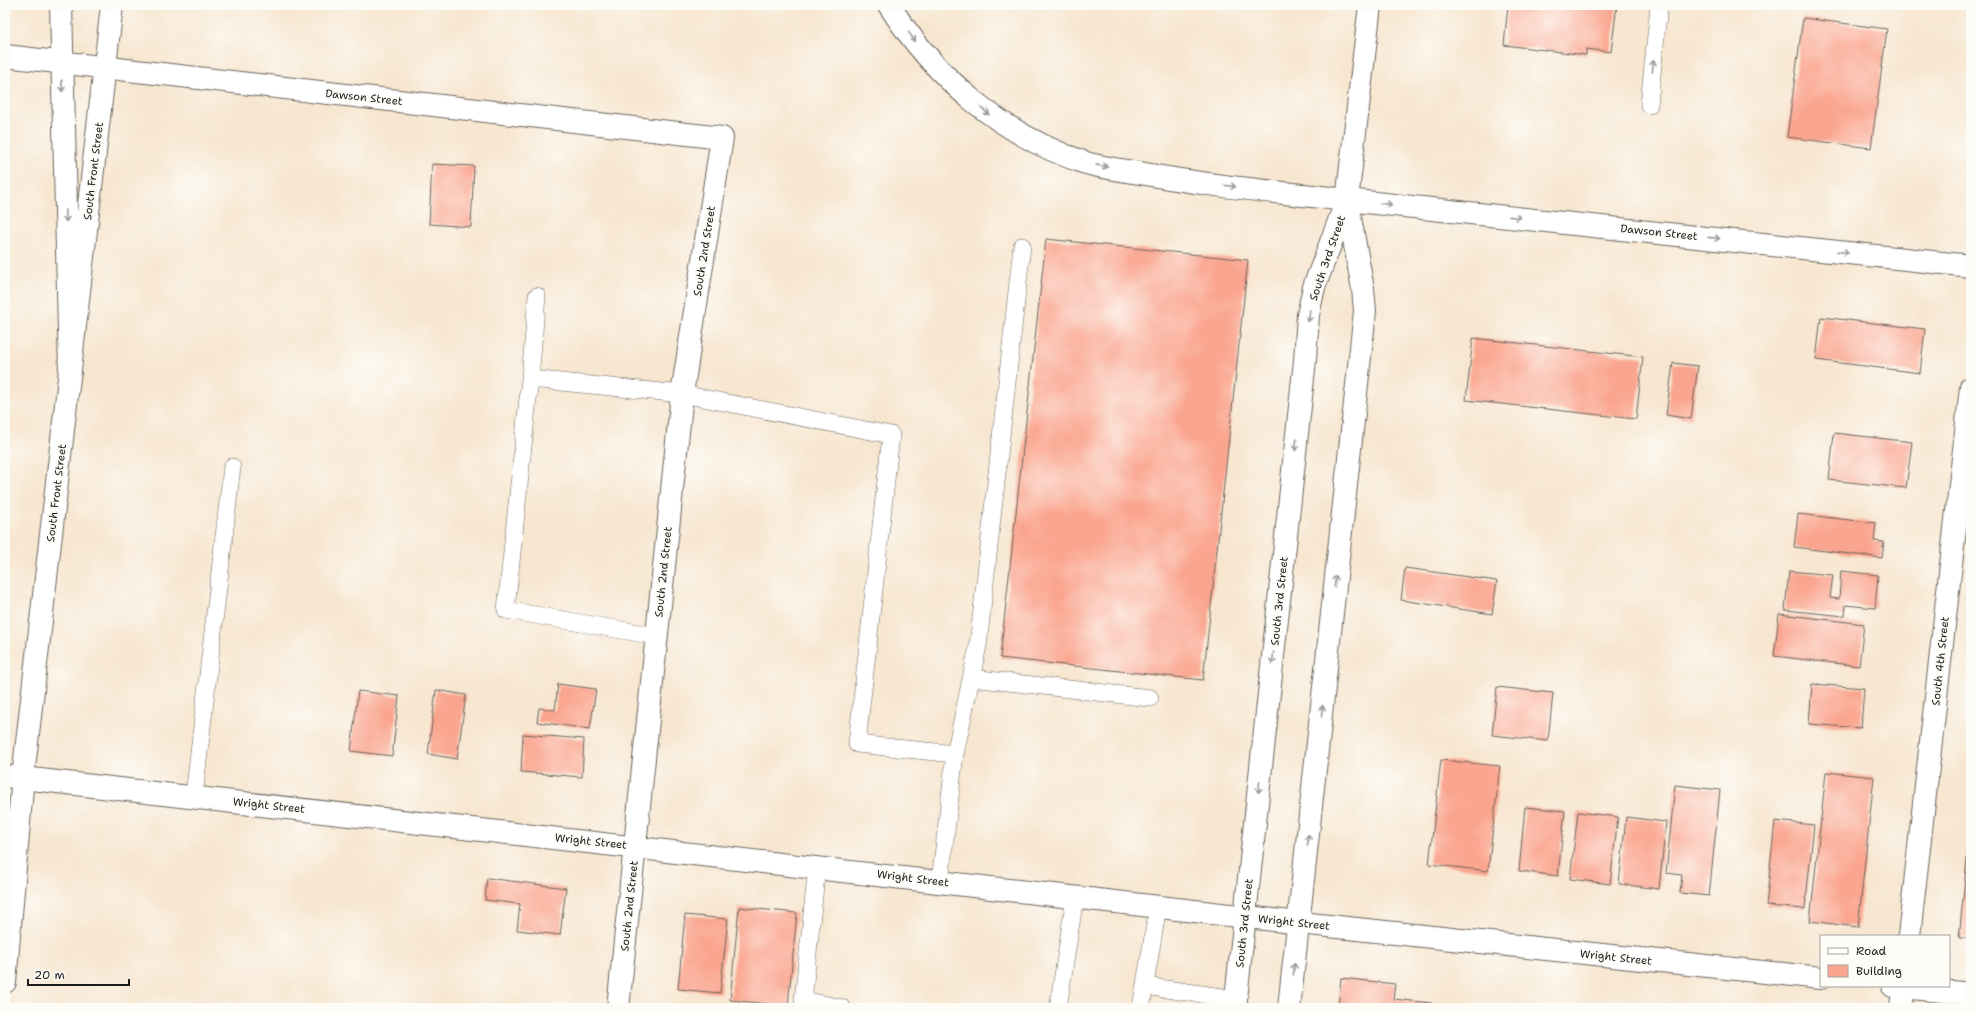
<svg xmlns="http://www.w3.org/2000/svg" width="1976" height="1013" font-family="'Shantell Sans',sans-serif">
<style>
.building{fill:#faa58f}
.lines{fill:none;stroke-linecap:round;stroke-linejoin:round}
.service-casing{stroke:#69635b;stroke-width:18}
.minor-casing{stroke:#69635b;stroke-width:24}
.primary-casing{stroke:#69635b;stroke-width:24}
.trunk-casing{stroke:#69635b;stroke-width:24}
.motorway-casing{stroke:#69635b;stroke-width:24}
.service{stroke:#fff;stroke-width:17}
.minor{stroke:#fff;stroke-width:22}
.primary{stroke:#fff;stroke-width:22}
.trunk{stroke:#fff;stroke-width:22}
.motorway{stroke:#fff;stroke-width:22}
.oneway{stroke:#999}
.labels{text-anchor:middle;stroke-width:4;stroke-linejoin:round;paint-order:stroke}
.street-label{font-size:11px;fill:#1c1c1c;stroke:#fdfcf7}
</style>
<rect width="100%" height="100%" fill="#fdfcf7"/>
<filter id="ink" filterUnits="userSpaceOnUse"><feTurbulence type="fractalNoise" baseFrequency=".025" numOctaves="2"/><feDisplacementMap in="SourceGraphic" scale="8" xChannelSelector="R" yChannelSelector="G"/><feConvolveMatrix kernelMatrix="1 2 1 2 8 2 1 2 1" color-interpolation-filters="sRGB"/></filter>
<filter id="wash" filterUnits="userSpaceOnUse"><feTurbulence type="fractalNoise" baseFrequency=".012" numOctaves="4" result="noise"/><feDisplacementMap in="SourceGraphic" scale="16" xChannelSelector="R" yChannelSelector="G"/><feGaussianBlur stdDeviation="0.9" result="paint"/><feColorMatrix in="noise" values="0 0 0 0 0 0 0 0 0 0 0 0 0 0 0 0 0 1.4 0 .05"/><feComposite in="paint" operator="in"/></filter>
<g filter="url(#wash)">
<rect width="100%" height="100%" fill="#f7e6d0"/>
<g id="blocks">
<path class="building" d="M1508 5H1617L1611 52 1586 49V55L1504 45Z
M1803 18 1887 29 1871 148 1787 137Z
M432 164 474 166 471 227 429 224Z
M1046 239 1248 260 1203 680 1000 658Z
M1821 317 1925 329 1920 373 1816 360Z
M1473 338 1643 357 1636 419 1466 400Z
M1673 363 1698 366 1691 419 1666 415Z
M1834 433 1912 442 1906 488 1829 480Z
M1798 514 1876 523 1874 541 1884 542 1882 558 1794 547Z
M1405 568 1497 581 1492 614 1401 600Z
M1789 571 1833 575 1830 598 1839 599 1841 571 1878 575 1875 608 1846 605 1845 616 1785 610Z
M1779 614 1864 624 1859 666 1774 656Z
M558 684 596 689 590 729 537 722 539 708 555 710Z
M1812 684 1864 688 1861 728 1809 724Z
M1497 687 1553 693 1548 741 1492 735Z
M436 690 466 695 457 759 428 754Z
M358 691 399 696 392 756 351 751Z
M523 734 584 739 582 777 521 772Z
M1441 760 1500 766 1488 871 1429 864Z
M1826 772 1874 777 1858 927 1810 921Z
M1675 785 1720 790 1709 896 1680 893 1682 875 1666 873Z
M1525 807 1565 811 1558 876 1519 871Z
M1578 812 1618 817 1610 884 1570 879Z
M1626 817 1666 822 1659 889 1619 884Z
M1775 821 1814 825 1805 909 1766 906Z
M1968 848H1971V938H1959Z
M487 878 566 888 560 935 517 930 520 904 485 900Z
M739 907 797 913 788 1006 730 1000Z
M685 915 728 919 720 993 678 989Z
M1341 978 1395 984 1393 999 1432 1003 1431 1008H1338Z"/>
</g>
</g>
<g filter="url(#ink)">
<use href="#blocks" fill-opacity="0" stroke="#69635b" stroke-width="1"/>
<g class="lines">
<defs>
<path id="service" d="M1649 105 1659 5
M530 379 537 296
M656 636 506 610 530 379 682 394 891 435 857 744 955 754
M971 678 1150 698
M194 796 232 467
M817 867 803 1000 842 1008
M940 882 955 754 978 646 1022 246
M1145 986 1236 999
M1058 1008 1075 897
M1141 1008 1158 907"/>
<path id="minor" d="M5 56 722 138 682 394 618 1008
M5 776 1300 923 1821 978
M1909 936 1971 387
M1893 986 1971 994
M1901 1008 1904 986"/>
<path id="primary" d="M1347 200 1971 266
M5 982 23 777 112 5"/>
<path id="trunk" d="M1235 1008 1305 360 1308 315 1314 287 1347 200 1370 5
M1289 1008 1365 311 1363 289 1347 201"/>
<path id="motorway" d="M61 5 70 372
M889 5C935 78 1003 136 1086 163 1103 168 1122 170 1140 173 1208 186 1278 192 1347 200"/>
</defs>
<use href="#service" class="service-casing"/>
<use href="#minor" class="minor-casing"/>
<use href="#primary" class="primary-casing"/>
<use href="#trunk" class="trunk-casing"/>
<use href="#motorway" class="motorway-casing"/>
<use href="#service" class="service"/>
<use href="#minor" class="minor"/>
<use href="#primary" class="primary"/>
<use href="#trunk" class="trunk"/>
<use href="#motorway" class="motorway"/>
</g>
<defs><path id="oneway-shaft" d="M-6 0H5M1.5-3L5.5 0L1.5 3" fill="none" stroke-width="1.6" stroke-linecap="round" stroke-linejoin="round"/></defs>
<g class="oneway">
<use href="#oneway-shaft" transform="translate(912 37) rotate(54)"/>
<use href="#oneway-shaft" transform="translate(1653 66) rotate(-84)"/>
<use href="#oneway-shaft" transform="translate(62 86) rotate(88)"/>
<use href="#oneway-shaft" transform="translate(985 111) rotate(39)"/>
<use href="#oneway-shaft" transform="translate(1102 166) rotate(11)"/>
<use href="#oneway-shaft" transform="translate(1230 186) rotate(7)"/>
<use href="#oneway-shaft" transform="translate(1386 204) rotate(6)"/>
<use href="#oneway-shaft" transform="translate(66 216) rotate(88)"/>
<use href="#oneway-shaft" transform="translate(1515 217) rotate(6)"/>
<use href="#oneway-shaft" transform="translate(1714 238) rotate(6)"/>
<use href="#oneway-shaft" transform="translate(1843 252) rotate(6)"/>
<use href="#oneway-shaft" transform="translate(1309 316) rotate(98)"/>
<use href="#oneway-shaft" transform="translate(1296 445) rotate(96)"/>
<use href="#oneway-shaft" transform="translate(1335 581) rotate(-84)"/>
<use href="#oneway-shaft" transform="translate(1273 658) rotate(96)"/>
<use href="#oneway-shaft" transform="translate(1322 711) rotate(-84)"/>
<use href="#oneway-shaft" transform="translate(1259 787) rotate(96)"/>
<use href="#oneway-shaft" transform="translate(1308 840) rotate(-84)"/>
<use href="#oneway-shaft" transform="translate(1294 969) rotate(-83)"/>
</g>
</g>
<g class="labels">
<g class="street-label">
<text transform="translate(364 97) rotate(6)" y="4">Dawson Street</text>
<text transform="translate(93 171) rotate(-83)" y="4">South Front Street</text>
<text transform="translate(1659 232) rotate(6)" y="4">Dawson Street</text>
<text transform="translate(704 251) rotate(-81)" y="4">South 2nd Street</text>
<text transform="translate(1327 258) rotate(-71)" y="4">South 3rd Street</text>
<text transform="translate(56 493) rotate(-83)" y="4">South Front Street</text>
<text transform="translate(663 572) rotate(-84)" y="4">South 2nd Street</text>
<text transform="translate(1279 601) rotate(-84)" y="4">South 3rd Street</text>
<text transform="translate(1940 661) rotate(-84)" y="4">South 4th Street</text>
<text transform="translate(269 805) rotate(6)" y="4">Wright Street</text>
<text transform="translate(591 841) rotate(6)" y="4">Wright Street</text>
<text transform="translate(913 878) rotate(7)" y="4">Wright Street</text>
<text transform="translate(629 906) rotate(-84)" y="4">South 2nd Street</text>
<text transform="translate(1294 922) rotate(6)" y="4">Wright Street</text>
<text transform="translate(1244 923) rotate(-84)" y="4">South 3rd Street</text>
<text transform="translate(1616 957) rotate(6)" y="4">Wright Street</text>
</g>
</g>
<rect width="1976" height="1013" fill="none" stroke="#fdfcf7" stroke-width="20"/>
<rect x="1820" y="935" width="130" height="52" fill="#fdfcf7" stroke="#a3a29f"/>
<rect x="1828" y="948" width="20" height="6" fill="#ffffff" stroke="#a3a29f"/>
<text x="1856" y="955" font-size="12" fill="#1c1c1c">Road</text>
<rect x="1828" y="965" width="20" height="12" fill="#faa58f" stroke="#a3a29f"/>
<text x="1856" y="975" font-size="12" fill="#1c1c1c">Building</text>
<path d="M28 979v6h101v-6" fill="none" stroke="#1c1c1c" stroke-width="2"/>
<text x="34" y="979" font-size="12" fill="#1c1c1c" stroke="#fdfcf7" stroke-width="3" paint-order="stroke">20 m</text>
</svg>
